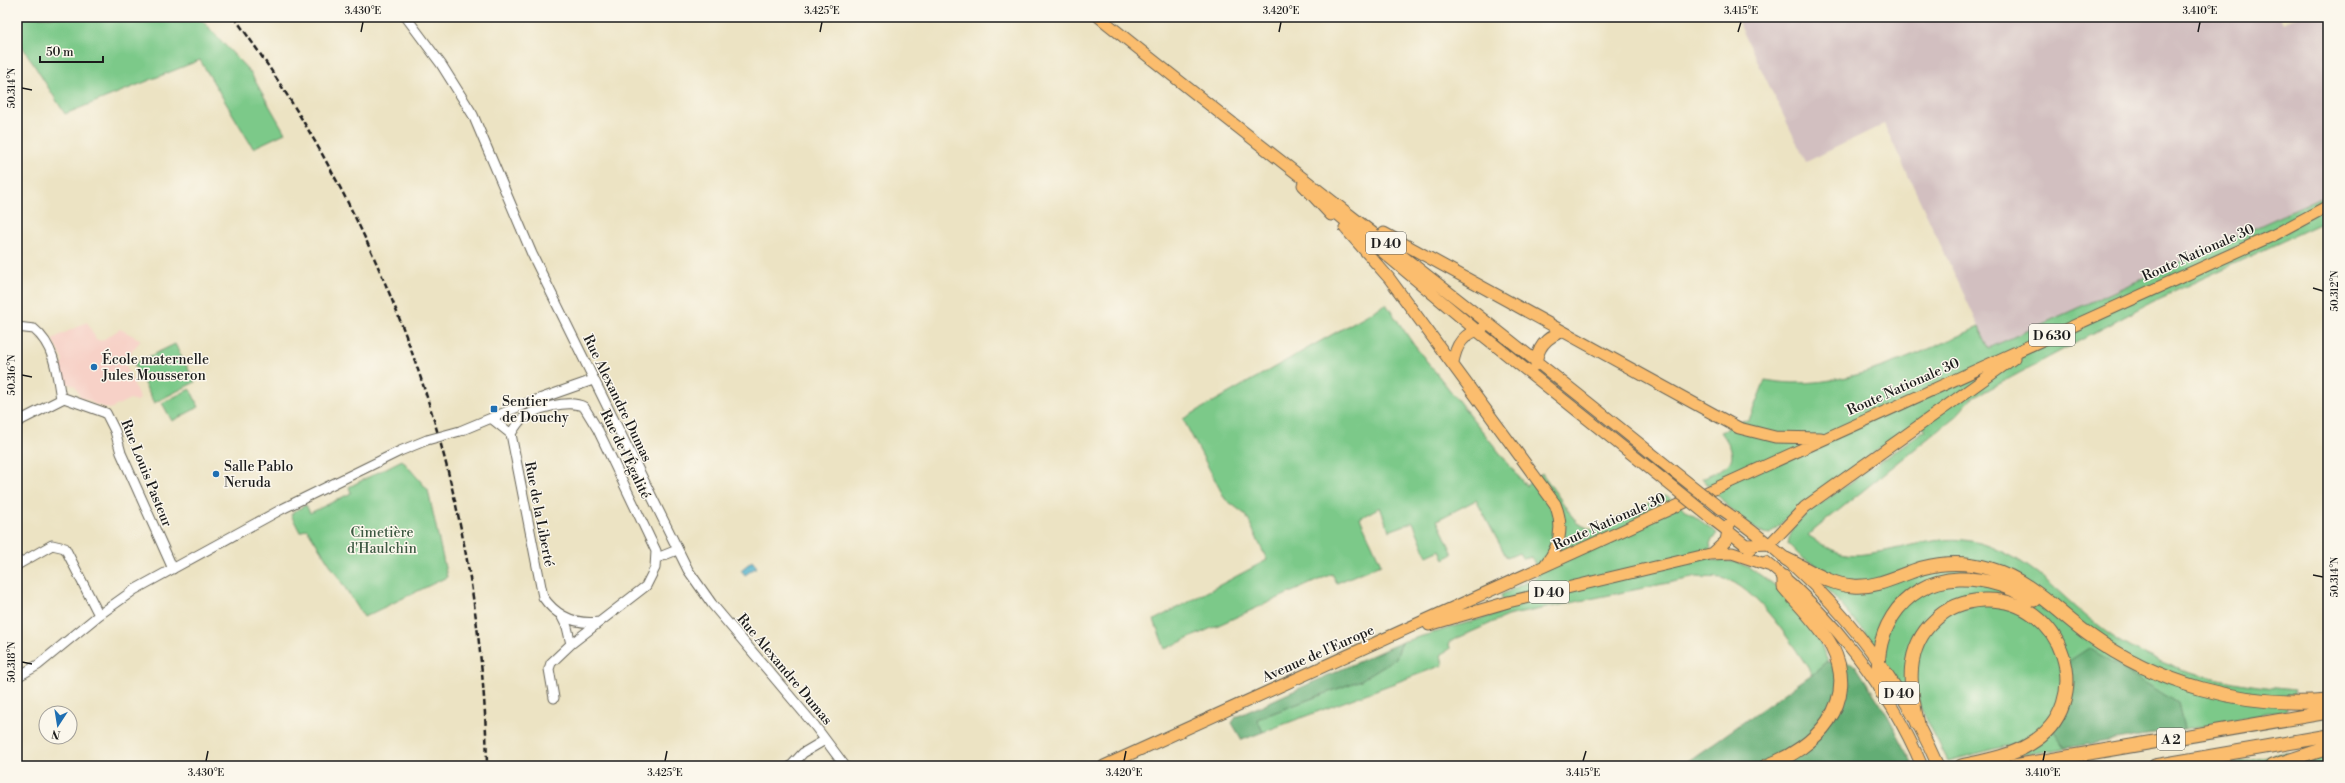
<svg xmlns="http://www.w3.org/2000/svg" width="2345" height="783" font-family="'Libre Bodoni',serif">
<style>
.built{fill:#f7d1c7}
.industrial{fill:#d2bfc0}
.green{fill:#7bc989;stroke:#4c7252}
.forest{fill:#64ad75;stroke:#406448}
.water{fill:#4aaec9;stroke:#336572}
.lines{fill:none;stroke-linecap:round;stroke-linejoin:round}
.minor-casing{stroke:#656256;stroke-width:11}
.major-casing{stroke:#656256;stroke-width:13}
.highway-casing{stroke:#656256;stroke-width:15}
.minor{stroke:#fff;stroke-width:9}
.major{stroke:#fbbd6e;stroke-width:11}
.highway{stroke:#fbbd6e;stroke-width:13}
.rail{stroke:#1c1c1c;stroke-width:2.5;stroke-dasharray:6 3;stroke-linecap:butt}
.minor-bridge-casing{stroke:#656256;stroke-width:11;stroke-linecap:butt}
.major-bridge-casing{stroke:#656256;stroke-width:13;stroke-linecap:butt}
.minor-bridge{stroke:#fff;stroke-width:9}
.major-bridge{stroke:#fbbd6e;stroke-width:11}
.ticks{fill:none;stroke:#1c1c1c;stroke-width:1.5}
.poi-dot{fill:#1f6fb2;stroke:#fbf7ec;stroke-width:1.5}
.labels{text-anchor:middle;stroke-width:3;stroke-linejoin:round;paint-order:stroke}
.shield{fill:#fbf7ec;stroke:#5f5e5a;stroke-width:1}
.shield-label{font-size:13px;font-weight:bold;fill:#1c1c1c}
.street-label{font-size:14px;fill:#1c1c1c;stroke:#fbf7ec}
.poi-label{font-size:14px;fill:#1c1c1c;stroke:#fbf7ec;text-anchor:start}
.park-label{font-size:14px;fill:#3d5942;stroke:#fbf7ec}
.neatline{fill:none;stroke:#1c1c1c;stroke-width:1.5}
.ticks-label{font-size:10px;text-anchor:middle;fill:#1c1c1c}
</style>
<rect width="100%" height="100%" fill="#fbf7ec"/>
<filter id="ink" filterUnits="userSpaceOnUse"><feTurbulence type="fractalNoise" baseFrequency=".025" numOctaves="2"/><feDisplacementMap in="SourceGraphic" scale="8" xChannelSelector="R" yChannelSelector="G"/><feConvolveMatrix kernelMatrix="1 2 1 2 8 2 1 2 1" color-interpolation-filters="sRGB"/></filter>
<filter id="wash" filterUnits="userSpaceOnUse"><feTurbulence type="fractalNoise" baseFrequency=".012" numOctaves="4" result="noise"/><feDisplacementMap in="SourceGraphic" scale="16" xChannelSelector="R" yChannelSelector="G"/><feGaussianBlur stdDeviation="0.9" result="paint"/><feColorMatrix in="noise" values="0 0 0 0 0 0 0 0 0 0 0 0 0 0 0 0 0 1.4 0 .05"/><feComposite in="paint" operator="in"/></filter>
<g filter="url(#wash)">
<rect width="100%" height="100%" fill="#ece3c3"/>
<path class="built" d="M87 322 96 339 101 341 120 329 141 340 124 361 140 399 137 401 130 399 110 409 93 404 91 401 80 397 75 386 65 383 59 372 63 360 52 339Z"/>
<path class="industrial" d="M1736 17H2280L2283 23 2295 17H2328V195L1989 348 1884 124 1806 162Z"/>
<path class="green" d="M17 17H199L250 72 285 133 253 148 200 60 65 114 17 38Z
M2328 195V220L2152 302 1971 399 1957 415 1808 535C1820 543 1832 552 1846 554 1859 556 1872 553 1885 551 1925 543 1954 531 1994 548 2044 568 2070 608 2112 636 2165 672 2233 685 2296 690L2294 696H2285L2287 710 2184 729 2178 703 2053 730 2066 748 2022 755 2018 743 1948 761 1921 709 1915 691 1902 688 1865 633 1820 580 1825 570 1802 558 1788 544C1790 529 1798 521 1810 511L1926 429 1917 422 1802 504 1770 534C1747 532 1718 495 1702 478 1729 466 1743 462 1721 432L1739 421 1749 420 1765 380C1839 394 1914 355 1979 327L1989 348Z
M1386 304 1414 345 1526 486 1542 473 1577 523 1592 530 1666 495 1717 533 1710 543 1712 560 1737 562 1750 568 1776 586 1809 621 1829 662H1826L1812 674C1794 646 1755 585 1722 578 1714 577 1705 578 1697 577L1507 616 1449 642 1450 649 1441 654 1443 665 1263 732 1257 719 1361 680 1396 658 1402 642 1507 611 1501 595 1539 576 1532 557 1523 559 1519 553 1507 558 1476 500 1437 520 1453 554 1444 559 1440 550 1427 556 1413 522 1389 531 1380 507 1360 518 1381 564 1337 583 1332 574 1165 649 1154 620 1267 560 1246 515 1225 499 1183 419Z
M175 344 195 382 154 403 134 364Z
M190 389 199 407 172 421 162 403Z
M402 460 428 490 447 577 364 617 307 529 300 532 291 515 293 512 306 505 310 513 351 493 349 487Z
M2288 752 2294 762 2328 754V766H2216Z"/>
<path class="forest" d="M1402 642 1396 658 1361 680 1257 719 1263 732 1242 740 1232 723 1236 717Z
M2089 648 2178 703 2184 729 2066 748 2053 730 2069 661Z
M1826 662H1846L1856 666 1888 716 1914 766H1681L1812 674Z"/>
<path class="water" d="M752 561 757 567 745 575 741 570Z"/>
</g>
<g filter="url(#ink)">
<g class="lines">
<defs>
<path id="minor" d="M406 17 441 64 473 115 532 254 688 570 712 604 815 726 845 766
M17 327 34 329C55 346 57 374 61 399
M491 418 511 434 543 597C557 617 575 625 599 622
M17 422 64 398 106 413 115 431 121 453 173 569
M460 431 525 404 593 380
M511 434C514 429 517 423 522 419 534 408 570 399 584 407L598 430 656 551 655 568 646 586 571 644 551 663 549 669 554 698
M657 558 677 550
M17 565 52 545 65 548 99 615
M562 617 567 627 571 644
M17 677 38 665 99 615 134 590 282 509 400 451 427 440
M791 766 803 753 825 740"/>
<path id="major" d="M1099 17C1289 170 1483 316 1672 470
M1303 185 1331 215
M1329 207 1476 330 1664 480
M1345 228 1389 278 1555 504C1564 526 1560 547 1545 565
M1384 233 1739 428 1775 437 1821 438
M1453 364C1455 346 1463 333 1482 329
M1536 365C1537 348 1546 337 1562 332
M1720 508C1814 571 1893 662 1938 766
M1711 518 1751 549
M1745 545 1770 544 1805 507 2014 358
M1713 553 1726 541 1729 525
M1766 562C1831 615 1889 688 1922 766
M1429 625 1508 602 1710 554 1732 553 1771 566
M1104 766 2276 234 2328 206"/>
<path id="highway" d="M1786 559C1807 569 1830 585 1853 586 1878 588 1899 575 1922 568 1944 562 1969 562 1991 569 2029 580 2057 611 2088 634 2157 684 2243 708 2328 701
M1882 693C1867 639 1899 581 1959 579 1985 578 2011 587 2035 600
M1918 724C1909 688 1904 648 1935 620 1948 607 1966 601 1984 600 2064 597 2099 703 2030 744 2009 757 1984 761 1961 766
M1766 766C1816 748 1860 703 1832 647 1820 625 1800 606 1784 587V577
M2014 766 2328 712
M2155 766 2328 736
M2272 766 2328 748"/>
</defs>
<use href="#minor" class="minor-casing"/>
<use href="#major" class="major-casing"/>
<use href="#highway" class="highway-casing"/>
<use href="#minor" class="minor"/>
<use href="#major" class="major"/>
<use href="#highway" class="highway"/>
<path class="rail" d="M234 17C394 235 482 495 487 766"/>
<defs>
<path id="minor-bridge" d="M427 440 460 431"/>
<path id="major-bridge" d="M1672 470 1720 508
M1664 480 1711 518"/>
</defs>
<use href="#minor-bridge" class="minor-bridge-casing"/>
<use href="#major-bridge" class="major-bridge-casing"/>
<use href="#minor-bridge" class="minor-bridge"/>
<use href="#major-bridge" class="major-bridge"/>
</g>
</g>
<path class="ticks" d="M361 32 363 22M820 32 822 22M1279 32 1281 22M1738 32 1741 22M2198 32 2200 22M22 88 32 90M2313 288 2323 291M22 375 32 377M2313 575 2323 577M22 662 32 664M206 761 208 751M665 761 667 751M1124 761 1126 751M1583 761 1586 751M2043 761 2045 751"/>
<g class="poi-dot">
<circle cx="94" cy="367" r="4"/>
<rect x="490" y="405" width="8" height="8" rx="2"/>
<circle cx="216" cy="474" r="4"/>
</g>
<g class="labels">
<g class="shield">
<rect x="1366" y="232" width="40" height="22" rx="3"/>
<rect x="2029" y="324" width="46" height="22" rx="3"/>
<rect x="1529" y="581" width="40" height="22" rx="3"/>
<rect x="1879" y="682" width="40" height="22" rx="3"/>
<rect x="2157" y="728" width="28" height="22" rx="3"/>
</g>
<g class="shield-label">
<text x="1386" y="248">D 40</text>
<text x="2052" y="340">D 630</text>
<text x="1549" y="597">D 40</text>
<text x="1899" y="698">D 40</text>
<text x="2171" y="744">A 2</text>
</g>
<g class="street-label">
<text transform="translate(2198 252) rotate(-24)" y="5">Route Nationale 30</text>
<text transform="translate(1903 386) rotate(-24)" y="5">Route Nationale 30</text>
<text transform="translate(618 398) rotate(64)" y="5">Rue Alexandre Dumas</text>
<text transform="translate(626 454) rotate(64)" y="5">Rue de l'Égalité</text>
<text transform="translate(147 473) rotate(68)" y="5">Rue Louis Pasteur</text>
<text transform="translate(540 514) rotate(79)" y="5">Rue de la Liberté</text>
<text transform="translate(1609 521) rotate(-24)" y="5">Route Nationale 30</text>
<text transform="translate(1318 653) rotate(-24)" y="5">Avenue de l'Europe</text>
<text transform="translate(785 669) rotate(50)" y="5">Rue Alexandre Dumas</text>
</g>
<g class="poi-label">
<text x="102" y="364">École maternelle<tspan x="102" dy="16">Jules Mousseron</tspan></text>
<text x="502" y="406">Sentier<tspan x="502" dy="16">de Douchy</tspan></text>
<text x="224" y="471">Salle Pablo<tspan x="224" dy="16">Neruda</tspan></text>
</g>
<g class="park-label">
<text x="382" y="537">Cimetière<tspan x="382" dy="16">d'Haulchin</tspan></text>
</g>
</g>
<rect width="2345" height="783" fill="none" stroke="#fbf7ec" stroke-width="44"/>
<g transform="translate(58 725) rotate(192)"><circle r="19" fill="#fbf7ec" stroke="#a29f99"/>
<path d="M0-3L7 15L0 10L-7 15Z" fill="#1f6fb2"/>
<text y="-6" font-size="11" font-weight="bold" text-anchor="middle" fill="#1c1c1c">N</text>
</g>
<path d="M40 56v6h63v-6" fill="none" stroke="#1c1c1c" stroke-width="2"/>
<text x="46" y="56" font-size="12" fill="#1c1c1c" stroke="#fbf7ec" stroke-width="3" paint-order="stroke">50 m</text>
<rect x="22" y="22" width="2301" height="739" class="neatline"/>
<g class="ticks-label">
<text x="363" y="14">3.430°E</text>
<text x="822" y="14">3.425°E</text>
<text x="1281" y="14">3.420°E</text>
<text x="1741" y="14">3.415°E</text>
<text x="2200" y="14">3.410°E</text>
<text transform="translate(11 88) rotate(-90)" y="4">50.314°N</text>
<text transform="translate(2334 291) rotate(-90)" y="4">50.312°N</text>
<text transform="translate(11 375) rotate(-90)" y="4">50.316°N</text>
<text transform="translate(2334 577) rotate(-90)" y="4">50.314°N</text>
<text transform="translate(11 662) rotate(-90)" y="4">50.318°N</text>
<text x="206" y="776">3.430°E</text>
<text x="665" y="776">3.425°E</text>
<text x="1124" y="776">3.420°E</text>
<text x="1583" y="776">3.415°E</text>
<text x="2043" y="776">3.410°E</text>
</g>
</svg>
